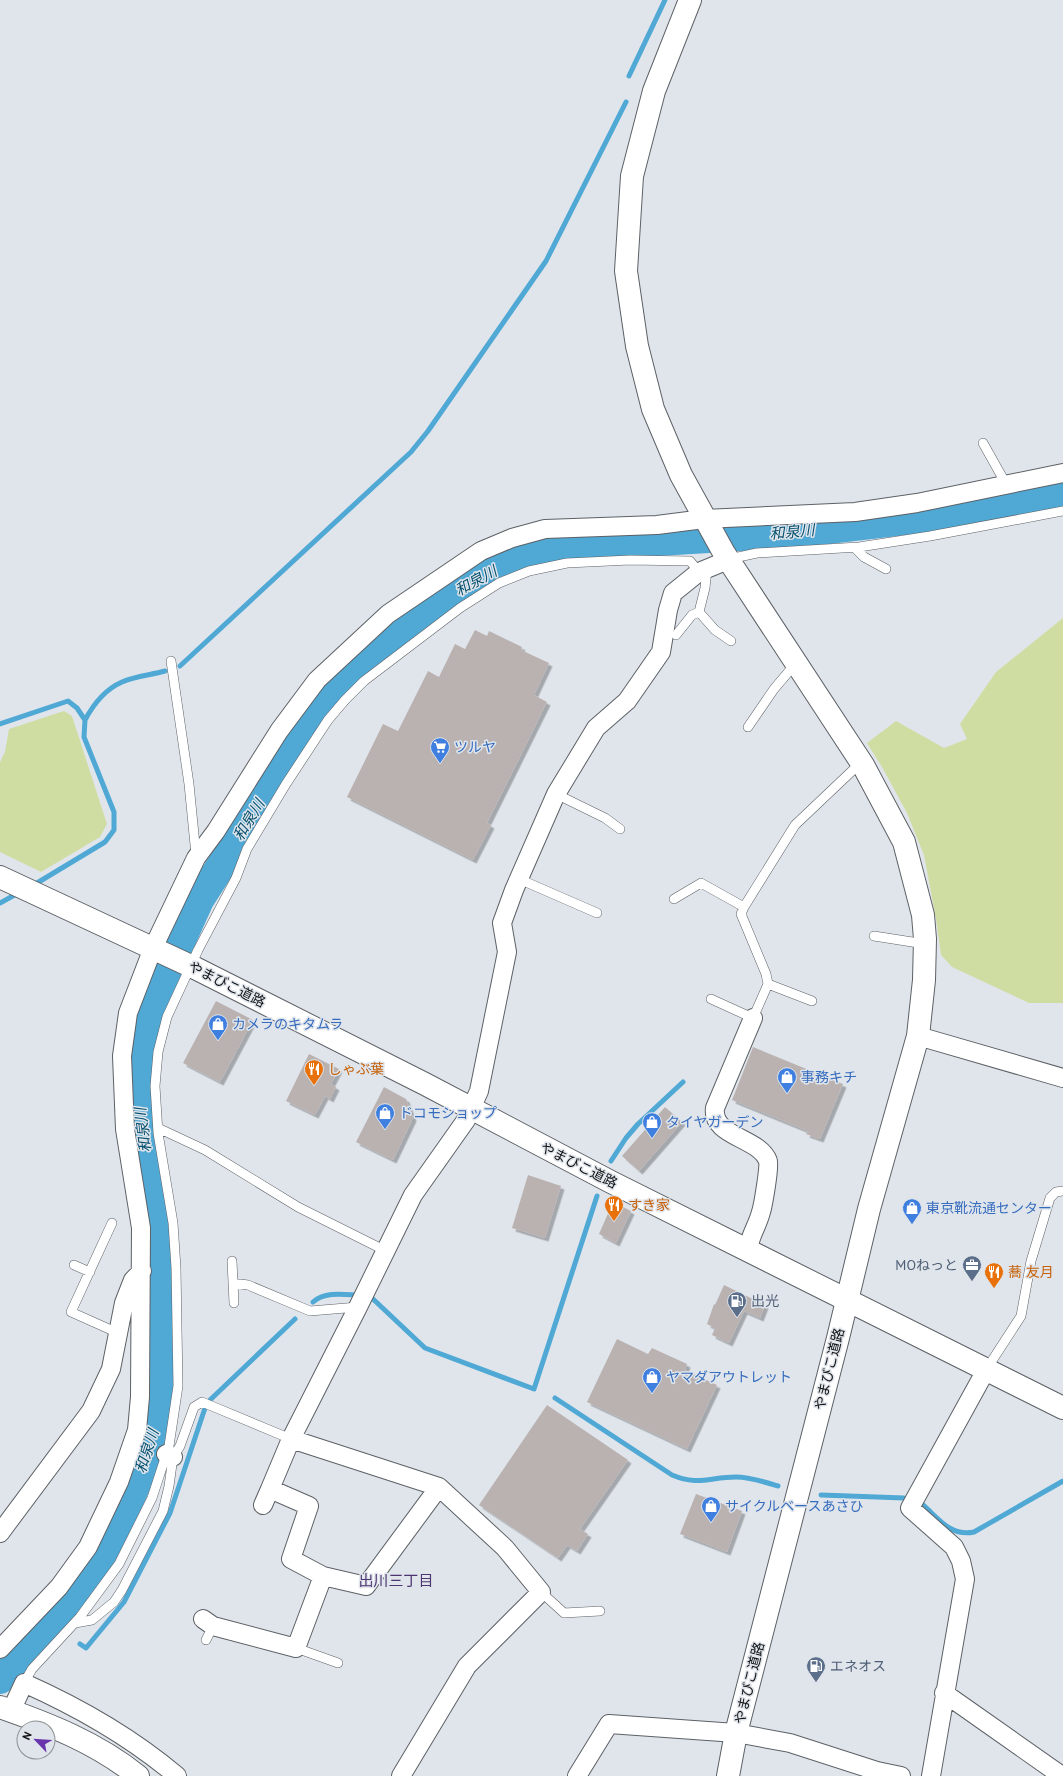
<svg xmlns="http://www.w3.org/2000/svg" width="1063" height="1776" font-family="'PT Sans','Noto Sans JP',sans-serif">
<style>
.green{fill:#cfdda3}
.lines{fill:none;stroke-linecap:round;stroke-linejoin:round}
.stream{stroke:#50a8d5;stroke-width:5}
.river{stroke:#50a8d5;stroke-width:30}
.building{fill:#bab2b1;filter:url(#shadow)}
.lane-casing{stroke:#5c6166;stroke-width:10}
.street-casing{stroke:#5c6166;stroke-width:20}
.secondary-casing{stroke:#5c6166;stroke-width:24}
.lane{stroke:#fff;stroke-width:9}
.street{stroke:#fff;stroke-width:18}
.secondary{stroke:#fff;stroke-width:22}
.labels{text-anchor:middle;stroke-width:3;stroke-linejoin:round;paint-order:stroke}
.shop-label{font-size:14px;fill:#366cbe;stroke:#e0e5eb;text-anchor:start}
.street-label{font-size:14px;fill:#101214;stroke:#e0e5eb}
.food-label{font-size:14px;fill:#c56008;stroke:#e0e5eb;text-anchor:start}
.service-label{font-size:14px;fill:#4e5e75;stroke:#e0e5eb;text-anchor:start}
.water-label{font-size:15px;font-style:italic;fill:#06506f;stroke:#e0e5eb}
.neighbourhood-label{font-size:15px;fill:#4c3571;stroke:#e0e5eb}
</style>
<defs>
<filter id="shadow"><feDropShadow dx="3.5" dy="3.5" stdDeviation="0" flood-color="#0004"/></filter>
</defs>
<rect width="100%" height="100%" fill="#e0e5eb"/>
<path class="green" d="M1063 618V1003H1029L952 967 941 955 936 919 924 855 907 813 882 767 867 743 896 721 944 748 967 739 960 724 996 672Z
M64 711 72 716 107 824 100 837 41 872 0 852V762L5 752 9 729Z"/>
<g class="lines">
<path class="stream" d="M629 76 665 0
M180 666 411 452 428 431 546 261 626 102
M85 720C93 705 106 689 122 682 135 676 151 675 165 671
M0 724 68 701 77 708 85 720 84 737 114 812V830L105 842 32 886
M0 903 20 892
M611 1161 626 1138 638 1124 683 1082
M373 1299 425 1348 534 1389 597 1196
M313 1302C324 1292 341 1294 355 1295
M555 1398 672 1475C698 1486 710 1477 736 1477 750 1477 765 1482 778 1486
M210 1400 295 1319
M821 1495 904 1498
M923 1505C939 1519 951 1537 974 1532L1063 1481
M52 1622 61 1631
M80 1644 86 1648 124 1602 170 1513 205 1408"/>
<path class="river" d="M0 1679 52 1622 90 1574 109 1546 147 1459 157 1422 162 1366 161 1281 145 1157 139 1096 141 1043 151 1011 163 980 199 900 246 827 299 732 329 694 355 669 462 586 491 570 557 547 794 533 956 514 1063 492"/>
</g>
<path class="building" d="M475 630 487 636 489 631 522 647 521 650 549 663 534 695 547 702 487 823 491 825 473 860 347 797 383 724 398 731 428 671 439 677 455 644 465 649Z
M216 1001 253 1020 220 1082 183 1063Z
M753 1047 843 1084 820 1139 806 1134 808 1131 732 1100Z
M309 1054 339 1069 331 1084 336 1087 330 1099 325 1096 315 1115 286 1101Z
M384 1087 406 1099 413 1118 393 1160 356 1142Z
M665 1107 682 1122 639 1171 622 1156Z
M528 1175 561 1186 545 1238 512 1228Z
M613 1202 631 1211 616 1243 599 1234Z
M724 1285 765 1305 760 1318 744 1311 729 1343 712 1335 715 1328 707 1324 714 1304 715 1305Z
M617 1339 648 1354 652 1348 687 1364 685 1370 717 1385 687 1449 587 1402Z
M547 1405 628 1460 580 1529 588 1534 577 1551 567 1545 558 1558 479 1505Z
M696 1494 742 1511 727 1552 680 1534Z"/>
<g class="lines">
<defs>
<path id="lane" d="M983 443 1006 484
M854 547 864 557 886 569
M729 559 757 553 859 547 930 536 1063 511
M707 569 705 588 699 612 715 630 731 641
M676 635 692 615 699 612
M171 661 189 784 196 855
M748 727 774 689 796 663
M556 794 605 818 620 829
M519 879 597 913
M674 899 701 883 744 907 741 914 766 974 768 984
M744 907 795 825 853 770 863 765
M874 936 925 944
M711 999 753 1018 768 984 812 1001
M158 1128 205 1150 298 1207 386 1251
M112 1223 71 1312 118 1333
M232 1261 234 1303
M74 1265 90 1272
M233 1283 248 1285 310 1311 358 1307
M986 1370 1021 1316 1031 1261 1050 1198 1056 1192 1063 1191
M541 1592 564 1613 600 1611
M75 1623 92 1620 114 1602 122 1590 163 1511 169 1486 173 1457 180 1446 194 1407 202 1402 291 1439
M206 1640 213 1626
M296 1648 338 1663
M24 1683 32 1669 80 1617 119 1564 152 1498 169 1446 178 1386 176 1268 173 1223 158 1133 155 1086 158 1052 167 1017 198 950 236 878 247 849 286 784 328 720 345 700 364 681 460 608 499 583 529 571 567 563 630 560 690 561 699 572"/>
<path id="street" d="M918 1036 1063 1078
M748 1249C751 1233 757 1227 761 1212 763 1206 770 1165 768 1161 759 1137 711 1137 715 1108L753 1018
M291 1439 439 1487 505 1548 541 1592 467 1666 401 1776
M166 1454 173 1457
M439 1487 366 1586 323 1576 291 1559 309 1506 270 1489 291 1439 358 1307 413 1195 466 1120 479 1091 507 952 502 923 514 890 556 794 596 728 627 701 661 652 668 610 673 593 699 572 728 560
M263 1505 270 1489
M0 1533 91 1411 111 1369 124 1303 133 1280 142 1271
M203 1619 213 1626 296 1648 323 1576
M0 1649 59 1587 88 1547 119 1482 137 1430 140 1397 141 1228 125 1129 122 1056 128 1013 153 948 196 858 216 831 279 731 317 680 388 614 481 551 512 538 545 529 657 525 704 519 855 512 917 503 1063 473
M944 1693 1062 1776
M11 1711 24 1683C78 1707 132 1738 177 1776
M577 1776 609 1724 736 1733 790 1743 877 1771 901 1776
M931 1776 965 1579 961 1561 954 1547 910 1508 986 1370"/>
<path id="secondary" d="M690 0 654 91 632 176 626 271 637 346 653 409 681 475 724 553 863 765 904 842 923 915 925 939 924 980 918 1036 869 1209 838 1338 736 1733 728 1776
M0 877 195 968 425 1084 611 1182 1063 1408
M0 1707C49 1724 97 1743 138 1776"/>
</defs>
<use href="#lane" class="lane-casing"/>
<use href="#street" class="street-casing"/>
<use href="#secondary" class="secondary-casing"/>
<use href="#lane" class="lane"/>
<use href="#street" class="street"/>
<use href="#secondary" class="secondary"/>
</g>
<defs>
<symbol id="supermarket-pin" viewBox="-11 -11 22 30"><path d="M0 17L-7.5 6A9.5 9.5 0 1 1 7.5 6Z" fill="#3f7fe0" stroke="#e0e5eb"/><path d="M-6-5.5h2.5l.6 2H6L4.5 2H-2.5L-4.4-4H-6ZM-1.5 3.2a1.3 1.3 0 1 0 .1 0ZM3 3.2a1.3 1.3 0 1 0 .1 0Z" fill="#fff"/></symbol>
<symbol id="shop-pin" viewBox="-11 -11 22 30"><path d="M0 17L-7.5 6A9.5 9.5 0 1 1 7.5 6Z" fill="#3f7fe0" stroke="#e0e5eb"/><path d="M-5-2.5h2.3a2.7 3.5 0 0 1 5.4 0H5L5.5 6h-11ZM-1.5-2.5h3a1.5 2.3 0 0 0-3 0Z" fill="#fff"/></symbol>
<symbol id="restaurant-pin" viewBox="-11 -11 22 30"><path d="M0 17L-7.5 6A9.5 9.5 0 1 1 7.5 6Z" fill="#e8710a" stroke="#e0e5eb"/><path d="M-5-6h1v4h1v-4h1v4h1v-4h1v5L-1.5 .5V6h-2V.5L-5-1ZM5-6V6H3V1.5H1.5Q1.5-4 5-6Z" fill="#fff"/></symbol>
<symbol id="office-pin" viewBox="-11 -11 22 30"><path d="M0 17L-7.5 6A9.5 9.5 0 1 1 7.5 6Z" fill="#5c6f8a" stroke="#e0e5eb"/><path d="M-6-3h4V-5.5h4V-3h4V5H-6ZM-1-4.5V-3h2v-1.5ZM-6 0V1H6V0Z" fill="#fff"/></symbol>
<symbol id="fuel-pin" viewBox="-11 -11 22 30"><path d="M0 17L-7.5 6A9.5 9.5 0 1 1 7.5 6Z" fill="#5c6f8a" stroke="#e0e5eb"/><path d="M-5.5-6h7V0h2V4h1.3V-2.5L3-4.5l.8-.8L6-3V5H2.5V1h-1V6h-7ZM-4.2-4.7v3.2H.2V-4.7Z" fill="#fff"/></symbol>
</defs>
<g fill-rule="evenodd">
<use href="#supermarket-pin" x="429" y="736" width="22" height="30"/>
<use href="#shop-pin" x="207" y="1013" width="22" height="30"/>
<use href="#restaurant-pin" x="303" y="1058" width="22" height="30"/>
<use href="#shop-pin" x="776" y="1066" width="22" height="30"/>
<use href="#shop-pin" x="374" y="1102" width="22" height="30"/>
<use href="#shop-pin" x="641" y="1111" width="22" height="30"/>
<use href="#restaurant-pin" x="603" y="1194" width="22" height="30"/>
<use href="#shop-pin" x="901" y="1197" width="22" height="30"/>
<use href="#office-pin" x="961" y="1254" width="22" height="30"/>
<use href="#restaurant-pin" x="983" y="1261" width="22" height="30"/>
<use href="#fuel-pin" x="726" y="1290" width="22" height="30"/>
<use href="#shop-pin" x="641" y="1366" width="22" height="30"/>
<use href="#shop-pin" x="700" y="1495" width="22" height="30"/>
<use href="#fuel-pin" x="805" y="1655" width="22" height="30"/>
</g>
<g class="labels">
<g class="shop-label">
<text x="454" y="752">ツルヤ</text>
<text x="232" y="1029">カメラのキタムラ</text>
<text x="801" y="1082">事務キチ</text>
<text x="399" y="1118">ドコモショップ</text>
<text x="666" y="1127">タイヤガーデン</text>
<text x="926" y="1213">東京靴流通センター</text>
<text x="666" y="1382">ヤマダアウトレット</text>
<text x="725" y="1511">サイクルベースあさひ</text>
</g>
<g class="street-label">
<text transform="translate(227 984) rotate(27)" y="5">やまびこ道路</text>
<text transform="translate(579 1165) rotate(27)" y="5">やまびこ道路</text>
<text transform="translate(829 1369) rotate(-76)" y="5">やまびこ道路</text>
<text transform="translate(749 1683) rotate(-76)" y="5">やまびこ道路</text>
</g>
<g class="food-label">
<text x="328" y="1074">しゃぶ葉</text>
<text x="628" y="1210">すき家</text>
<text x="1008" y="1277">蕎 友月</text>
</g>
<g class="service-label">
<text x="958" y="1270" text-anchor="end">MOねっと</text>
<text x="751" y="1306">出光</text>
<text x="830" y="1671">エネオス</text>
</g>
<g class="water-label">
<text transform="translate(792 532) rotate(-5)" y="5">和泉川</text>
<text transform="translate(476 581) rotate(-29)" y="5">和泉川</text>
<text transform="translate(249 820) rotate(-59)" y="5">和泉川</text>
<text transform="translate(143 1130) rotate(-97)" y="5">和泉川</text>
<text transform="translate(147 1451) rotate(-72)" y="5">和泉川</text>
</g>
<g class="neighbourhood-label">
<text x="396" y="1586">出川三丁目</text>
</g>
</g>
<g transform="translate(36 1740) rotate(295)"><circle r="19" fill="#e0e5eb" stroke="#8d9195"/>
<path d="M0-3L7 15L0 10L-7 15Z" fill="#6935ac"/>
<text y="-6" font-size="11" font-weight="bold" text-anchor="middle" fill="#101214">N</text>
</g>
</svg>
